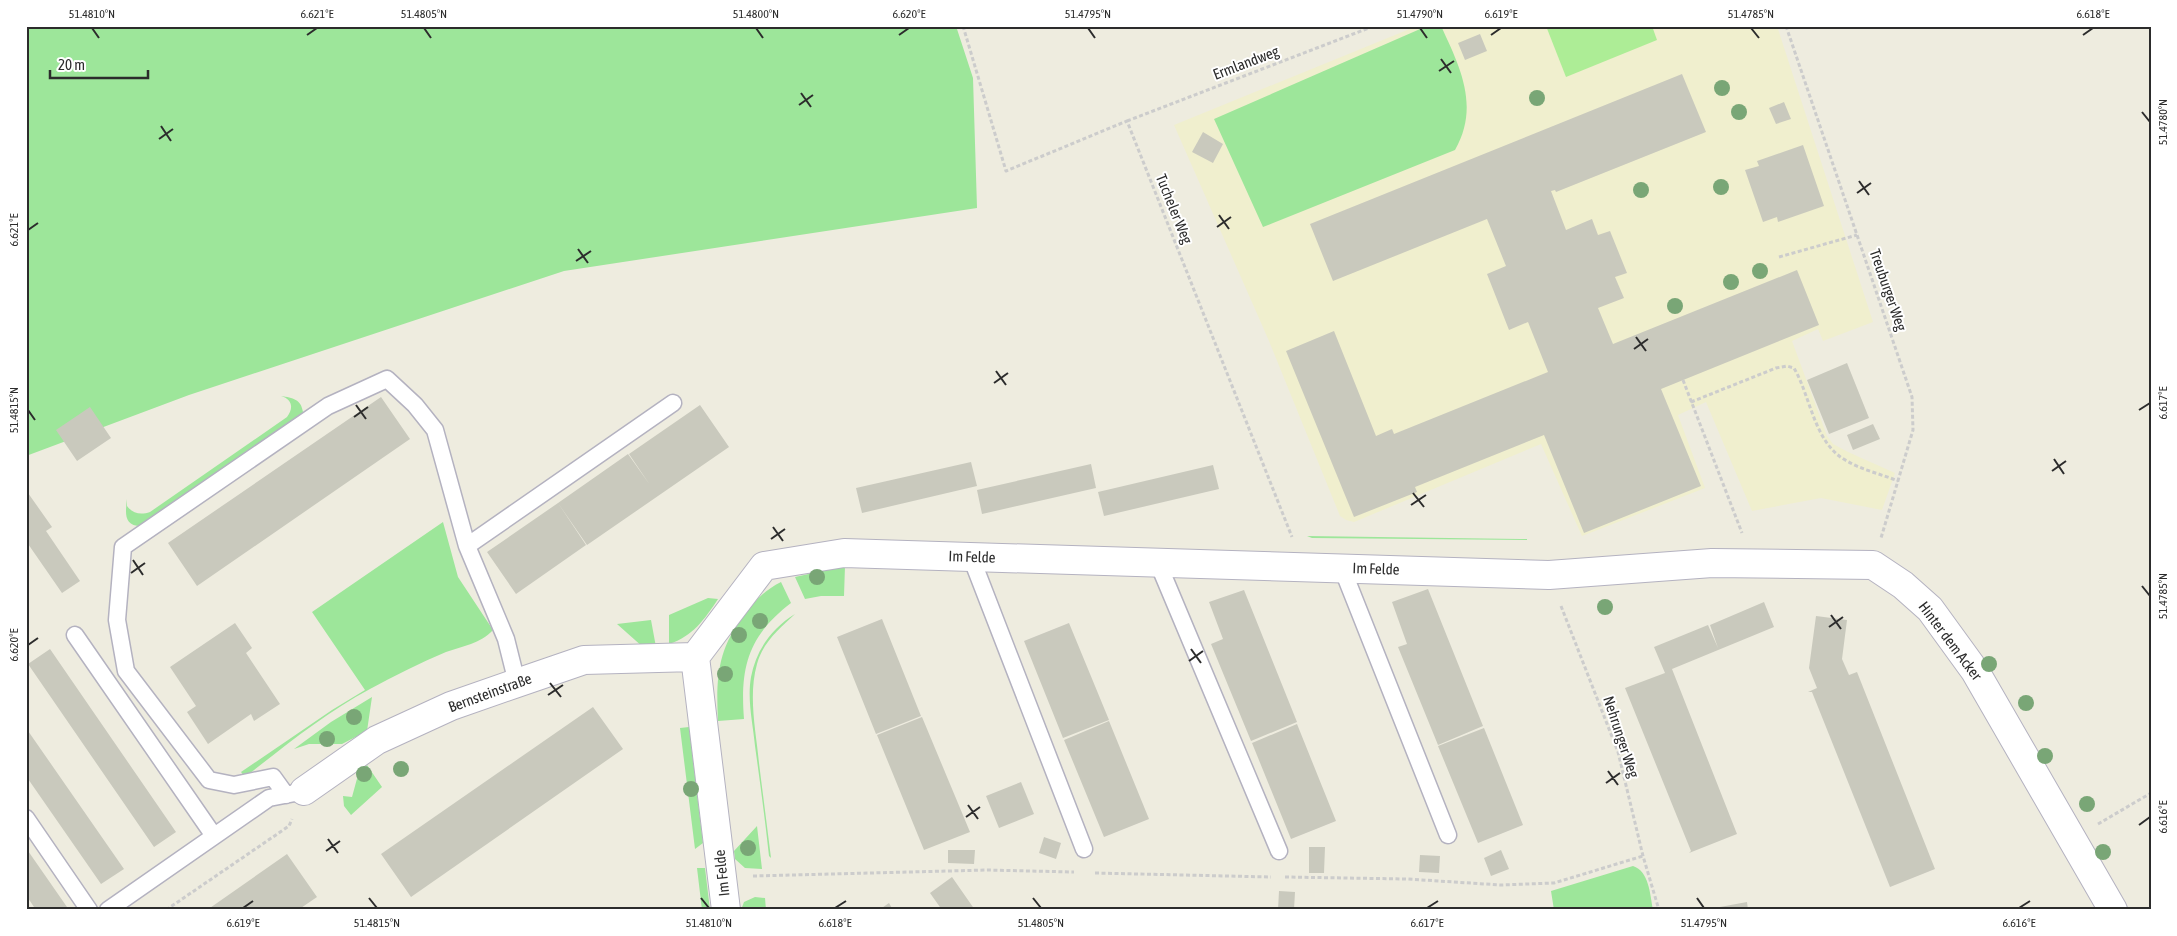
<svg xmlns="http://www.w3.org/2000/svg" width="2177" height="936" font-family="'Asap Condensed',sans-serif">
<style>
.education{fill:#f0efce}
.green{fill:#9de69a}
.pitch{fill:#aded96}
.building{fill:#c9c9bd}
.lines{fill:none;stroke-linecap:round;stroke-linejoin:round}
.lane-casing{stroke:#b4b2c0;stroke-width:19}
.street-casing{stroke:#b4b2c0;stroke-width:30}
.path{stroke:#ccc;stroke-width:3;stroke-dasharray:4 2.5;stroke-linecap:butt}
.lane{stroke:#fff;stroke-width:16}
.street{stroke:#fff;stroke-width:28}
.tree{fill:#79a676}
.ticks{fill:none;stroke:#2c2c2c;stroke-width:2}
.labels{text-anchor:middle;stroke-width:4;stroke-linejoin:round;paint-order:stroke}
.street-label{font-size:15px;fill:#2c2c2c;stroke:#fff}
.neatline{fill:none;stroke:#2c2c2c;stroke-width:2}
.ticks-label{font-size:12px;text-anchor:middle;fill:#2c2c2c}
</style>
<rect width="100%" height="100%" fill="#eeecdf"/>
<path class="education" d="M1417 26H1777L1873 322 1823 341 1818 329 1792 341 1827 436 1833 444 1848 452 1895 473 1882 510 1821 498 1752 511 1706 402 1678 415 1705 488 1582 536 1541 444 1354 522 1346 520 1340 516 1269 341 1174 125Z"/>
<path class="green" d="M26 26H956L973 78 977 208 564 271 189 395 26 456Z
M1427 26H1441C1460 67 1480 106 1455 150L1263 227 1214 119Z
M281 396C293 398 301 399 303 412L302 416 143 526C124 527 125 514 127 499V506C133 514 141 515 150 512L287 417C294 408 292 399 281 396Z
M443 522 458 577 493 630C480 644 463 646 446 652 420 663 394 676 370 689 325 713 285 746 245 777L241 772 332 710 365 690 312 612Z
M1307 536 1520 539H1527V540L1312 538Z
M845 566 844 596H821L805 599 795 577Z
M781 582 791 603C748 636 740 667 744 719L718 721C716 679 717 650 744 615 754 601 765 590 781 582Z
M708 598 718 599C704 620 693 636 669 644V615Z
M795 614C780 628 763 642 757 664 748 696 756 731 759 763 763 795 767 826 771 858L769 856C765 819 760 782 755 746 753 724 747 700 751 677 756 650 772 628 795 614Z
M651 620 656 647 644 648 617 624Z
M372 697 367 731 342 744H309L294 749 331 722Z
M689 727 703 843 695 849 680 728Z
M367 765 382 787 351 815 344 806 343 796 352 797 358 775Z
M757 826 762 869 745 868 735 859 734 851Z
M1633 866C1649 871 1650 894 1653 910H1554L1551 891Z
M697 868H705L710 910H702Z
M755 897 765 898 766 910H741L744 902Z"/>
<path class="pitch" d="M1546 26H1652L1657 40 1566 77Z"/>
<path class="building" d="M1480 34 1487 51 1465 60 1458 43Z
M1682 74 1706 132 1556 192 1555 190 1551 191 1566 230 1592 219 1598 235 1610 231 1627 273 1615 277 1624 298 1598 308 1613 344 1797 270 1819 325 1661 389 1701 486 1584 533 1544 435 1415 487 1417 492 1354 517 1286 351 1334 331 1376 436 1392 429 1394 434 1548 372 1528 322 1509 330 1487 274 1506 266 1487 219 1333 281 1310 224Z
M1784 102 1791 119 1776 124 1769 108Z
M1203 132 1223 144 1213 163 1192 152Z
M1803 145 1824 206 1778 222 1777 217 1763 222 1745 170 1759 166 1757 161Z
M1847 363 1869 418 1829 434 1807 380Z
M381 397 410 439 197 586 168 543Z
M700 405 729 447 587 545 558 503 628 454 650 485 629 454Z
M90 407 111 438 77 461 56 430Z
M1873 424 1880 439 1853 450 1847 435Z
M971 462 977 486 862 513 856 488Z
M1091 464 1096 488 982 514 977 490Z
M1213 465 1219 489 1104 516 1098 492Z
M28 493 52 527 46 531 80 581 62 593 26 541V494Z
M558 503 586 545 516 594 487 552Z
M1428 589 1483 726 1438 745 1398 647 1407 644 1392 602Z
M1244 590 1297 722 1251 741 1211 644 1223 639 1209 602Z
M1764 602 1774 627 1672 669 1737 834 1689 853 1691 851 1625 688 1665 673 1654 647 1708 625 1718 648 1710 625Z
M1816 616 1847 620 1842 659 1849 675 1857 672 1935 869 1890 887 1812 692H1808L1817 688 1809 668Z
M882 619 921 716 876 734 837 637Z
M235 623 252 648 246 653 280 704 254 721 251 714 208 744 187 712 196 706 170 667Z
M1069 623 1109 720 1063 738 1024 641Z
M50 649 176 832 154 847 28 664Z
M593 707 623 749 411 897 381 854Z
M922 717 970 832 924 850 877 735Z
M1109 721 1149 819 1104 837 1064 740Z
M1297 724 1336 821 1291 839 1252 743Z
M26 728 124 869 101 884 26 776Z
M1484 728 1523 825 1478 843 1438 746Z
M1021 782 1034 814 999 828 986 796Z
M1044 837 1061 843 1056 859 1039 853Z
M1309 847H1325L1324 873H1309Z
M26 848 67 907 62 910H36L26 895Z
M948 850H975L974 864 948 863Z
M1501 850 1509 869 1491 876 1484 858Z
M287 854 317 897 298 910H207Z
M1420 855 1440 856 1439 873 1419 872Z
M952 877 975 910H942L930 893Z
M1279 891 1295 892 1294 910H1278Z
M1747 902 1748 910H1709V909Z
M889 903 893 910H879Z"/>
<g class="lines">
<defs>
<path id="lane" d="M971 557 1084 849
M1158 563 1279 851
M1342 568 1448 835
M75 635 214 836
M517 683 506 639 467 546 673 403
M286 795 273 777 234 785 209 780 126 671 117 620 123 547 328 406 387 379 415 405 435 430 467 546
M26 818 89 910
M108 910 269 798 295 793"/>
<path id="street" d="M304 791 377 740 451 706 517 683 584 660 695 657
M726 910 695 657 764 566 844 553 1549 575 1712 563 1873 565 1903 585 1930 609 1975 671 2113 910"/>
</defs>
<use href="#lane" class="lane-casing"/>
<use href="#street" class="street-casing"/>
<path class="path" d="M963 26 1006 171 1127 121 1292 537
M1786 26 1912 397 1913 430 1881 538
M1127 121 1374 26
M1779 257 1857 235
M1683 380 1742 533
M1691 402 1776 368 1787 366 1794 368C1811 397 1814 444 1847 461 1862 470 1881 474 1898 481
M1561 606 1618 752 1643 856 1659 910
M2098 824 2151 793
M1095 873 1271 877
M753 876 987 870 1074 872
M1285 877 1407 879 1501 885 1554 883 1643 856
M166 910 289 826 292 819"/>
<use href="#lane" class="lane"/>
<use href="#street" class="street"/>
</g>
<g class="tree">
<circle cx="1722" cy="88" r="8"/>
<circle cx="1537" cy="98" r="8"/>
<circle cx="1739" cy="112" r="8"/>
<circle cx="1721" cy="187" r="8"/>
<circle cx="1641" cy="190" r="8"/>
<circle cx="1760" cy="271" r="8"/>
<circle cx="1731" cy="282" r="8"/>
<circle cx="1675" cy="306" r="8"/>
<circle cx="817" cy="577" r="8"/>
<circle cx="1605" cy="607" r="8"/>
<circle cx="760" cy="621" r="8"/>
<circle cx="739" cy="635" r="8"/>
<circle cx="1989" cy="664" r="8"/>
<circle cx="725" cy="674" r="8"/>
<circle cx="2026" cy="703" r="8"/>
<circle cx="354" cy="717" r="8"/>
<circle cx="327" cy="739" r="8"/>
<circle cx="2045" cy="756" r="8"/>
<circle cx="401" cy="769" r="8"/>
<circle cx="364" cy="774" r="8"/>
<circle cx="691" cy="789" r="8"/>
<circle cx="2087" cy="804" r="8"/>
<circle cx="748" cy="848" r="8"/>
<circle cx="2103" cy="852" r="8"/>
</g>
<path class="ticks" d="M92 28 99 38M424 28 431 38M756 28 763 38M1088 28 1095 38M1420 28 1427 38M1751 28 1759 38M307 35 317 28M899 35 909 28M1491 35 1501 28M2083 35 2093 28M1441 59 1451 73M1439 71 1454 61M801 93 811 107M799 105 813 95M2142 112 2150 122M161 126 171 141M159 139 173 129M1859 181 1869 195M1857 193 1871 183M1219 215 1229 229M1217 227 1231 217M28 230 38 223M578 249 588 263M576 261 591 251M1636 337 1646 351M1634 349 1648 339M996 371 1006 385M994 383 1008 373M356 405 366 419M28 410 35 420M2139 410 2150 403M354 417 368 407M2054 459 2064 474M2052 471 2066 461M1413 493 1424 507M1411 505 1426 495M773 527 783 541M771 539 785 529M133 560 143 575M131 573 145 563M2142 586 2150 596M1831 615 1841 629M1829 627 1843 617M28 645 38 638M1191 649 1201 663M1189 661 1203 651M550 683 561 697M548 695 563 685M1608 771 1618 785M1606 783 1620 773M968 805 978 819M966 817 980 807M2139 825 2150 817M328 839 338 853M326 851 340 841M369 898 377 908M701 898 709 908M1033 898 1041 908M1697 898 1704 908M243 908 253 901M835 908 846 901M1427 908 1438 901M2019 908 2030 901"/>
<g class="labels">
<g class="street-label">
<text transform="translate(1246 63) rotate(-21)" y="5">Ermlandweg</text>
<text transform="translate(1174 209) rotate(68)" y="5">Tucheler Weg</text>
<text transform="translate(1888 290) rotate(71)" y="5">Treuburger Weg</text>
<text transform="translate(972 557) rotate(2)" y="5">Im Felde</text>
<text transform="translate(1376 569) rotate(2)" y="5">Im Felde</text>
<text transform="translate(1950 641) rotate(53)" y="5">Hinter dem Acker</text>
<text transform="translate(490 693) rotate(-20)" y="5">Bernsteinstraße</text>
<text transform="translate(1621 737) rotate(72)" y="5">Nehrunger Weg</text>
<text transform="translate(722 873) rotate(-96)" y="5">Im Felde</text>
</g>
</g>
<rect width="2177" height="936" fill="none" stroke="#ffffff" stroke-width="55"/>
<path d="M50 70v8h98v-8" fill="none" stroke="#2c2c2c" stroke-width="2.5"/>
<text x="58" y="70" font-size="15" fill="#2c2c2c" stroke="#ffffff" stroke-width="4" paint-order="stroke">20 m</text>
<rect x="28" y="28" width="2122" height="880" class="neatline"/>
<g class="ticks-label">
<text x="92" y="18">51.4810°N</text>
<text x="317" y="18">6.621°E</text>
<text x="424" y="18">51.4805°N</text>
<text x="756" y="18">51.4800°N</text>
<text x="909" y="18">6.620°E</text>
<text x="1088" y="18">51.4795°N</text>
<text x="1420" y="18">51.4790°N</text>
<text x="1501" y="18">6.619°E</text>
<text x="1751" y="18">51.4785°N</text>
<text x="2093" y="18">6.618°E</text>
<text transform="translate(2163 122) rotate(-90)" y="4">51.4780°N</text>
<text transform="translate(14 230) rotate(-90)" y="4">6.621°E</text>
<text transform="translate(2163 403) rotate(-90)" y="4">6.617°E</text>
<text transform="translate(14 410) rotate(-90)" y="4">51.4815°N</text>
<text transform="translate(2163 596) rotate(-90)" y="4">51.4785°N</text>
<text transform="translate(14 645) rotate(-90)" y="4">6.620°E</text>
<text transform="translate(2163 817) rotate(-90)" y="4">6.616°E</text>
<text x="243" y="927">6.619°E</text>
<text x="377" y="927">51.4815°N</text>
<text x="709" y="927">51.4810°N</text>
<text x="835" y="927">6.618°E</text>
<text x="1041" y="927">51.4805°N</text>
<text x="1427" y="927">6.617°E</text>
<text x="1704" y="927">51.4795°N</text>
<text x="2019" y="927">6.616°E</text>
</g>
</svg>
